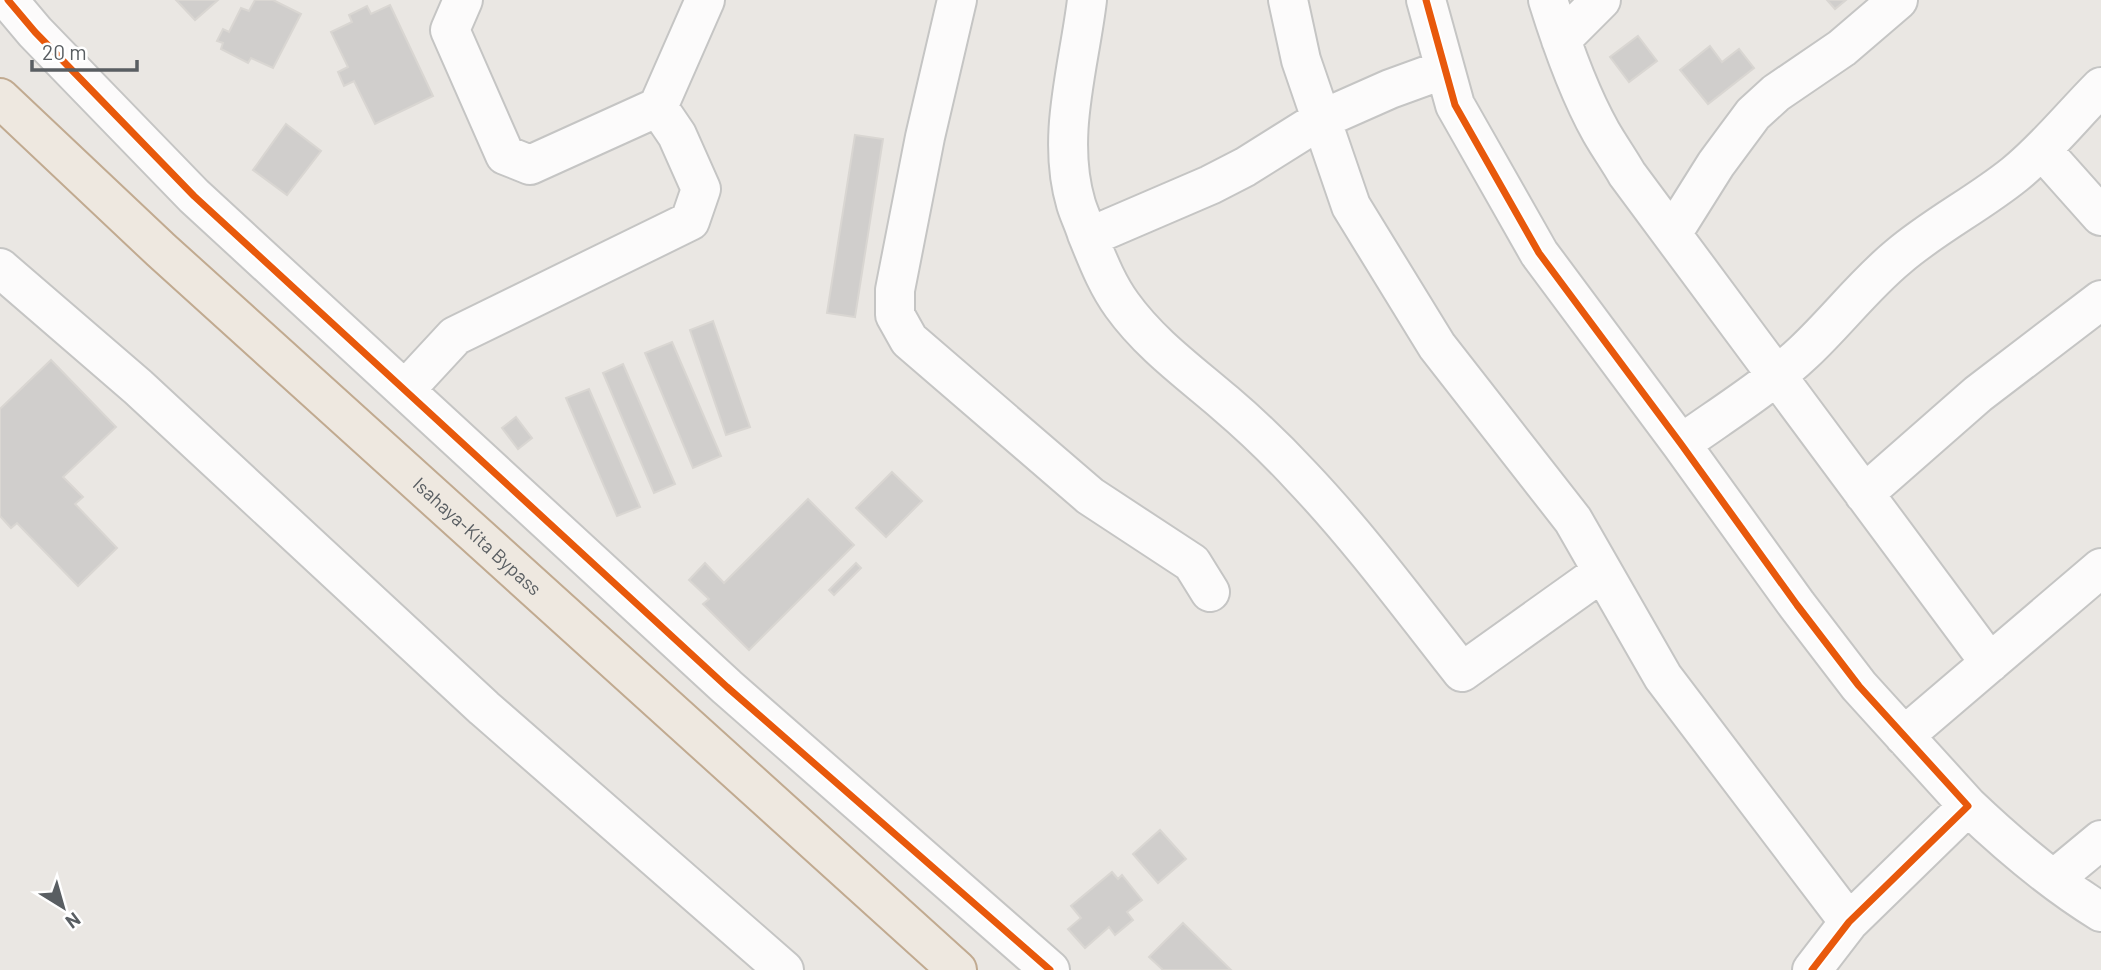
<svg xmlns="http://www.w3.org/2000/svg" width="2101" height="970" font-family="Barlow,sans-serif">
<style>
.building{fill:#d0cecc;stroke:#d9d6d2;stroke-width:2}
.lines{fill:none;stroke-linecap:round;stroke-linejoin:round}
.street-casing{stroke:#c5c5c4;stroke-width:42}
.highway-casing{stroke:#c1aa90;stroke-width:42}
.street{stroke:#fcfbfb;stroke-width:38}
.highway{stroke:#eee8e0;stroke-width:38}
.cycleway-casing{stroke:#fff;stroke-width:11}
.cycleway{stroke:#e8590c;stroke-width:7}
.labels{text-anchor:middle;stroke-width:7;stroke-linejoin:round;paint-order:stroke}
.street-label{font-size:19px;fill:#595e62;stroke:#fff}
</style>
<rect width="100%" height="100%" fill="#eae7e3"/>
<path class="building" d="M176 0H218L195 20Z
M255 0H273L301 14 273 68 251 58 248 63 221 49 223 43 217 41 223 29 229 32 241 8 249 11Z
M1827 0H1846L1835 9Z
M390 5 433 96 375 124 354 81 344 86 338 72 348 67 331 32 352 22 349 15 367 6 371 14Z
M1638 36 1657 61 1629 82 1610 57Z
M1710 46 1722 62 1739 49 1754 68 1708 104 1680 70Z
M286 124 321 151 287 195 253 170Z
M855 135 883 139 855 317 827 313Z
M713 321 750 427 726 435 690 330Z
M672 342 721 456 693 468 645 353Z
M51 360 116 427 63 477 83 497 75 504 117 548 78 586 17 523 11 528 0 516V409Z
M623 364 675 484 654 493 603 373Z
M589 389 640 507 617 516 566 398Z
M516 417 532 438 518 449 502 428Z
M892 472 922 501 886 537 856 508Z
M808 499 854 545 749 650 703 604 709 599 689 580 705 563 724 583Z
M856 563 861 568 834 595 829 590Z
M1160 830 1186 859 1158 883 1133 854Z
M1112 872 1118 879 1122 875 1142 900 1127 912 1133 920 1115 935 1109 927 1085 948 1068 929 1081 918 1071 906Z
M1183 923 1231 970H1163L1149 957Z"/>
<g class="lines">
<defs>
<path id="street" d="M8 0 35 32 194 196 727 687 1050 970
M463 0 450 30 505 155 530 165 658 107
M957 0 925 137 895 290V315L909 340 1090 496 1192 563 1210 592
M1087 0C1079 67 1056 137 1076 204 1079 214 1084 224 1087 234 1097 258 1106 283 1122 305 1150 344 1189 372 1225 403 1252 426 1277 450 1301 476 1359 537 1410 606 1462 672L1602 572
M1288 0 1301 60 1351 206 1437 346 1573 520 1663 677 1849 922
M1426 0 1455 105 1539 253 1681 444 1797 605 1859 686 1968 806 1849 922 1812 970
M1548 0C1562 45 1578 91 1601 132 1609 146 1619 160 1627 174L1990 663
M1561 40 1601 0
M2042 150 2101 216
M1672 234 1716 164 1753 114 1776 93 1842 48 1898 0
M1089 237 1210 185 1245 167 1320 120 1390 89 1445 69
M0 268 138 387 484 708 784 970
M405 390 455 336 690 221 701 189 677 135 658 107 705 0
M1681 444C1723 414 1767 387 1804 352 1837 321 1864 285 1898 257 1934 226 1978 204 2015 174 2047 148 2072 116 2101 87
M1864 494 1978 394 2101 300
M1904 736 2101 568
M1968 806C2009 845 2052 882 2101 912
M2054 879 2101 840"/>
<g id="highway">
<path id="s1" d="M0 98 161 250 957 970"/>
</g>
</defs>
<use href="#street" class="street-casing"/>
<use href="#highway" class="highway-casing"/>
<use href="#street" class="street"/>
<use href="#highway" class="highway"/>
<defs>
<path id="cycleway" d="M8 0 35 32 194 196 727 687 1050 970
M1426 0 1455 105 1539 253 1681 444 1797 605 1859 686 1968 806 1849 922 1812 970"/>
</defs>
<use href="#cycleway" class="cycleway-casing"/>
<use href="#cycleway" class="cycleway"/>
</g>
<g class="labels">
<g class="street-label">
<text dy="7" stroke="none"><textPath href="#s1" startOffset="648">Isahaya-Kita Bypass</textPath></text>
</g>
</g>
<g transform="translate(63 907) rotate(143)" stroke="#ffffff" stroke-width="5" paint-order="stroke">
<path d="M0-5L12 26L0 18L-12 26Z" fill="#595e62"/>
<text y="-10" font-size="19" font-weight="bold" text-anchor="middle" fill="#595e62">N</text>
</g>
<path d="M32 60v10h105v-10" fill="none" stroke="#595e62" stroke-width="3.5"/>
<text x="42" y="60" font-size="21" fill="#595e62" stroke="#ffffff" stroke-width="5" paint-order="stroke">20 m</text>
</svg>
